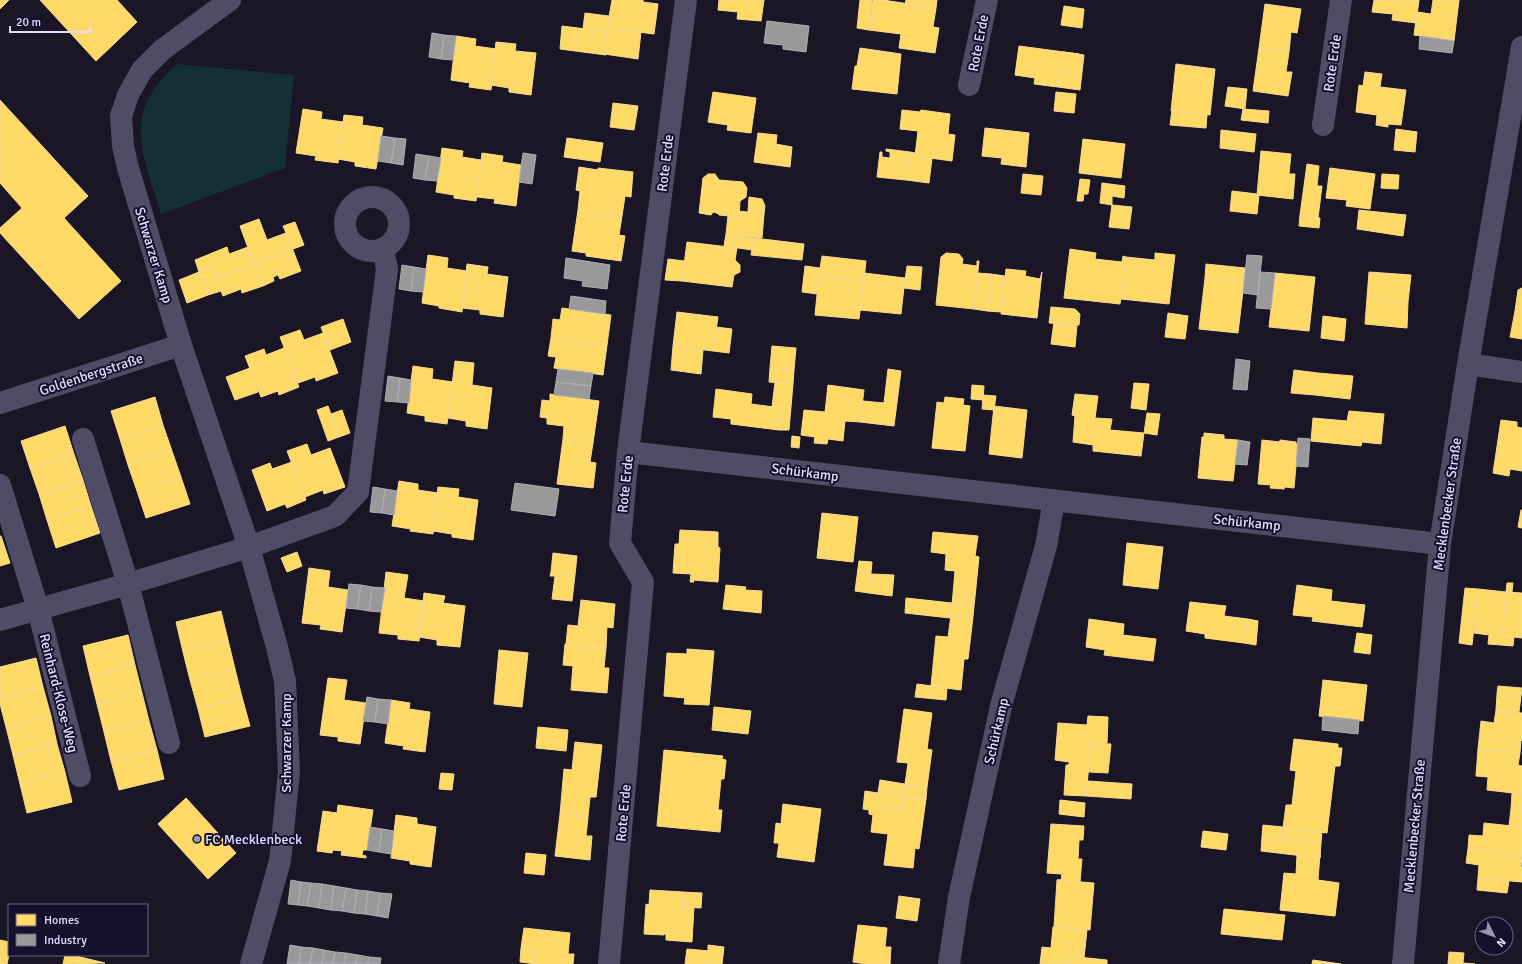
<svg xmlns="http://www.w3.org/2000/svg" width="1522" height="964" font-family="Signika,sans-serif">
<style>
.green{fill:#143034}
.homes{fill:#ffd966;stroke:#f6da94}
.industry{fill:#999;stroke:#afadb8}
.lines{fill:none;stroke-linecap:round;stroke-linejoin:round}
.minor{stroke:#4f4c66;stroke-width:22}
.poi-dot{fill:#9c96b3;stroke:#17102c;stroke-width:1.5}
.labels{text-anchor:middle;stroke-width:4;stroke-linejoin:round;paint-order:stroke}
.street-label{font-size:14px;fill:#e2dbff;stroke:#17102c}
.poi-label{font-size:14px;fill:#e2dbff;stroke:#17102c;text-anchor:start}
</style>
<rect width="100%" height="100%" fill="#1a1626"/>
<path class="green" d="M177 64 294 75 285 168 161 214C143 151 120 115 177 64Z"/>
<path class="homes" d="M0 0H9L0 9Z
M40 0H117L137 22 96 61Z
M612 0H643V2L658 4 654 34 607 28Z
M719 0H764L761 21 737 19 738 12 718 10Z
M860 0H872L869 30 857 28Z
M873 0H883L936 8 933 27 939 28 935 53 899 48 901 34 869 30Z
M906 0H937L936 8 905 4Z
M1374 0H1419L1416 23 1392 20 1393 14 1372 12Z
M1433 0H1459L1454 41 1414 35 1417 12 1431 14Z
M1265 4 1301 9 1297 33 1291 32 1289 52 1259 48Z
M1064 6 1084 9 1082 28 1061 25Z
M585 13 609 16 607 32 583 29Z
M562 26 578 28 575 51 560 49Z
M578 28 607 32 604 54 606 55 575 51Z
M607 28 641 32 638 59 604 54Z
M456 36 476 39 475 46 496 49 491 90 469 87 470 83 451 80Z
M496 42 516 44 515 51 536 53 531 95 509 92V88L491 85Z
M1019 46 1079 54 1077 76 1060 74 1058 87 1034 84 1035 78 1015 75Z
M860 48 901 54 897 94 852 89 855 66H857Z
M1259 48 1289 52 1286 72H1292L1288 96 1253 91Z
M1063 52 1084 55 1080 90 1058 87 1060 74 1077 76 1079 54Z
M1176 64 1215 69 1210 115 1171 111Z
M1365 72 1382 74 1380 87 1406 90 1401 125 1388 124V127L1376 125 1377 115 1356 112 1359 85 1363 86Z
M1228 87 1247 89 1245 109 1225 106Z
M713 92 756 98 751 133 727 130 728 125 708 122Z
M1056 92 1076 94 1074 113 1054 111Z
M0 100 88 196 64 218 121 281 79 319 0 233V228L22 208 0 183Z
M613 103 638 106 634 130 610 127Z
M303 109 322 112 321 119 343 122 338 163 315 160 316 156 296 153Z
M1243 109 1269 111 1268 123 1241 120Z
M902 110 920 112 921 110 950 114 948 134 955 135 952 161 915 156 918 131 900 129Z
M1172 110 1207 115 1206 128 1170 125Z
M344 115 363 117 362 125 383 128 376 169 355 166V162L338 159Z
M985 128 1029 133 1026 167 1001 164 1002 158 982 156Z
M1396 129 1417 132 1415 152 1394 150Z
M1221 130 1256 134 1254 152 1220 148Z
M758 133 777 135 776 144 792 147 790 167 754 162Z
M567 138 603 143 600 162 564 157Z
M1083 139 1125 144 1121 178 1079 173Z
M442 148 463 151 462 157 481 160 476 201 454 198V195L436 192Z
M886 149 910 152 906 180 877 177 880 152H882V157L890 158V152L886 151Z
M1261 151 1291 154 1289 174H1295L1293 199 1257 195Z
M910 152 915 153V156L932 158 929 183 906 180Z
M482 153 503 156 502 162 521 165 516 206 494 203 495 199 477 197Z
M1307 164 1319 166 1317 186H1322L1318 218 1300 215Z
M579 167 598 170V168L633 172 631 197 625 196 622 216 578 210 580 191 576 190Z
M1330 168 1375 174 1370 209 1346 206 1347 200 1326 198Z
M708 174H715L719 180 743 182 747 188 746 197 740 201 739 217 719 215 717 213 713 212 711 215 699 213 703 178Z
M1023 174 1043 176 1041 195 1021 193Z
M1382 174 1399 175 1398 189 1381 188Z
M1080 179 1090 180 1088 194H1084L1083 201H1077Z
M1102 183 1125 186 1124 198 1112 196V205L1100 203Z
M1232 191 1257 194 1259 195 1257 214 1230 211Z
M749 197 762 199 765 206 764 214 748 212Z
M1112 205 1132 207 1129 229 1109 227Z
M578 210 622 216 619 235 625 236 621 261 586 256V253L572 251Z
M1359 210 1406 215 1403 236 1357 229Z
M739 211 764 214 762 238 726 234 728 216 739 217Z
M1300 215 1320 218 1319 228 1299 226Z
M259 219 267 240 286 233 293 250 254 264 240 226Z
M295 222 304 245 293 249 283 226Z
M726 234 754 238 752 250 724 246Z
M754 238 804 244 802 260 751 255Z
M687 242 737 248 735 260 740 265V272L734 275 732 287 682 281Z
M227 247 229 254 248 247 254 264 216 278 213 268 199 272 195 260Z
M1070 249 1096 253 1095 259 1122 262 1123 256 1126 257 1120 304 1064 298Z
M293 250 301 271 280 279 278 275 273 277 274 281 263 286 254 264Z
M946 253 959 254 963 259 962 264 977 266V261H979L974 309 936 305 941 257Z
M1155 253 1175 255 1169 304 1121 299 1126 257 1155 260Z
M428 255 448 258 447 268 467 271 462 312 439 308V306L422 303Z
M822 256 866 261 864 280 819 275Z
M668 259 684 261 682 281 665 280Z
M254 264 263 286 242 293 241 289 223 296 216 278Z
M467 264 488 267 487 274 508 277 503 317 480 314V310L462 308Z
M1206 264 1245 268 1244 282 1205 278Z
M805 266 820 268 817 294 802 292Z
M907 266 922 267 920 290 904 288Z
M213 268 221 291 208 295 199 272Z
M1006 269 1026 271 1025 276 1040 279 1042 272 1037 318 1001 314Z
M199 272 208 295 187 303 179 280Z
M1369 272 1411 275 1408 302 1367 298Z
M864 273 905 278 901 314 860 310Z
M978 273 991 274 987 311 974 309Z
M1275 273 1315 277 1309 331 1269 327Z
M991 274 1005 276 1001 312 987 311Z
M819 275 864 280 859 319 815 315Z
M1205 278 1244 282 1238 333 1199 329Z
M1522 288V312L1515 311 1518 290Z
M1367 298 1408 302 1407 328 1365 324Z
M1051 307 1075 309 1080 314 1079 325 1049 323Z
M562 308 611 315 607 345 551 338 553 319 560 320Z
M1515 311 1522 312V339L1510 337Z
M677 312 718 317 713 351 673 346Z
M1168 313 1188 316 1185 339 1165 337Z
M1323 316 1346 319 1344 341 1321 338Z
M343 319 351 342 330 350 321 327Z
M1054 322 1077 325 1075 347 1051 344Z
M716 327 732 329 729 353 713 351Z
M300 330 304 340 323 333 338 373 316 381 315 377 298 383 280 337Z
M551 338 607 345 603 375 554 368 556 357 548 356Z
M673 346 703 350 701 374 671 370Z
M772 346 796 348 794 370 770 368Z
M284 348 299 387 279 395 278 391 261 397 245 356 264 349 266 355Z
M455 361 474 363 472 385 492 388 487 429 466 426V421L448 418Z
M413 366 433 369 432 379 453 382 447 424 425 421V416L407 413Z
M250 368 258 392 235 400 226 377Z
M770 368 794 370 793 384 769 382Z
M888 369 901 371 894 426 860 422 863 401 884 403Z
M1294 370 1318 373 1315 395 1291 393Z
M1318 373 1353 376 1350 399 1315 395Z
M775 382 793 384 789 430H779L782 408 772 407Z
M1134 383 1149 384 1146 410 1131 408Z
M828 385 864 390 860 422 845 421 843 441 828 439 827 444 814 443 815 437 801 435 804 410 825 412Z
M972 385 984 386 983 400 971 399Z
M716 389 752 394 751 404 782 408 779 430 731 424V419L713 417Z
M550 394 599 401 593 443 563 439 564 426 547 424V418L540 417 542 400 550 401Z
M1075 394 1098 396 1095 418 1112 419 1110 430 1144 433 1141 456 1093 451V445L1073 442 1075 416 1072 415Z
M983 395 996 396 994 410 982 409Z
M155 397 163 425 120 439 111 411Z
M945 397 964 399 963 405 970 406 965 451 932 448 937 402 944 403Z
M328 406 339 437 328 441 317 410Z
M994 406 1027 410 1022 458 989 454Z
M342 410 350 433 339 437 331 414Z
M1349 411 1384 414 1381 444 1362 442 1361 446 1311 441 1313 418 1347 421Z
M1147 413 1160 414 1157 435 1144 433Z
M1501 420 1517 422V427L1522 428V471L1510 469 1509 476 1493 473Z
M163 425 172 451 128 465 120 439Z
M65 426 74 454 30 468 21 441Z
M1204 433 1224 435V439L1238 440 1233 481 1198 478 1202 437H1204Z
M792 436 800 437 799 448 791 447Z
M563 439 593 443 590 462 596 463 593 488 557 484Z
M1262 440 1280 442V440L1296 442V444H1298L1294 488 1285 487 1284 489 1270 488 1271 485 1258 484Z
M307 444 311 455 330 448 345 487 324 494 323 490 305 497 287 451Z
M172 451 181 477 137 491 128 465Z
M74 454 83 480 39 494 30 468Z
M292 462 306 500 287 508 285 504 267 511 252 470 270 463 272 469Z
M181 477 190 504 146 518 137 491Z
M83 480 91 506 47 520 39 494Z
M399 481 418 484V490L438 493 433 534 410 531 411 529 392 526Z
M438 487 459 489 458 497 478 500 473 540 452 537V534L433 531Z
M91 506 100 533 56 548 47 520Z
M1521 510H1522V528L1518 527Z
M822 513 858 517 853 562 817 558Z
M680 530 718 532V547L720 548 718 582 693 580 694 582H690L691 574 673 573 675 544H679Z
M933 532 978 536 975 556 979 557 975 597 953 594 955 571 945 570 946 554 931 552Z
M0 536H1L10 563 0 566Z
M1127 543 1163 547 1158 589 1123 585Z
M297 552 302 566 287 572 281 558Z
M553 553 577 556 575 575 551 572Z
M859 561 872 562 869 593 855 591Z
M309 568 330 571 328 587 348 590 342 632 320 629 321 625 302 623Z
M386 572 408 575 404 598 424 601 419 641 398 639V635L379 633Z
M551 572 575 575 572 601 552 599 555 576H550Z
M871 574 894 575 892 596 869 593Z
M1507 583H1513L1512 592H1506Z
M726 585 746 587 745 590 762 591 761 613 723 609Z
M1297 585 1332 590 1331 601 1365 605 1362 627 1312 621 1313 617 1293 615Z
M1465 588 1478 589 1472 645 1459 643Z
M1478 589 1506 592 1501 645 1488 644 1489 635 1474 633Z
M1506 592 1522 593V638L1514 637 1513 646 1501 645Z
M424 593 445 596 443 603 465 606 460 647 437 645V640L419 637Z
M953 594 975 597 974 606 952 604Z
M906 598 952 603 950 618 905 613Z
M581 600 615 604 613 628 607 627 606 648 566 644 568 625 578 626Z
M1190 602 1226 606 1224 616 1248 619 1244 643 1205 638V634L1186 631Z
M952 604 974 606 973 617 951 615Z
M221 611 228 640 183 652 176 622Z
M951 615 973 617 968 659H964L961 690 931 686 936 636 948 637Z
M1089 619 1124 624 1123 635 1156 639 1153 661 1104 655 1105 650 1086 647Z
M1248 619 1258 621 1256 645 1244 643Z
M1357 633 1372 635 1370 654 1354 652Z
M128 635 135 665 90 676 83 646Z
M228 640 235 669 190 680 183 652Z
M565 644 606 648 604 668H609L607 693 571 690 573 666 563 665Z
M687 649 714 651 709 705 684 704 685 698 664 696 667 653 687 654Z
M499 650 528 653 522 707 494 704Z
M36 658 43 687 0 698V667Z
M135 665 142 693 97 704 90 676Z
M235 669 242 697 198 709 190 680Z
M328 678 347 680 344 700 366 703 360 744 338 741V737L320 735Z
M1323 680 1367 685 1363 721 1319 716Z
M917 684 947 688 946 700 915 697Z
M1498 686 1522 688 1521 696 1497 694Z
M43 687 51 716 6 727 0 704V698Z
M142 693 149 721 104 732 97 704Z
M1497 694 1521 696 1519 712 1496 710Z
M242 697 250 726 205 737 198 709Z
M391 700 410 703 409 709 430 712 425 752 403 749 404 746 385 743Z
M714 707 751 711 748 734 712 730Z
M904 709 932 713 927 749 932 750 927 787 905 784 908 763 897 762Z
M1496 710 1522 713V741L1521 740 1520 753 1478 749 1481 721 1494 723Z
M51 716 57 744 13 755 6 727Z
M1088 716 1108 717 1107 743H1091L1086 796 1064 795 1066 765H1069V762L1055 760 1058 723 1087 725Z
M149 721 157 750 111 761 104 732Z
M538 727 568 730 566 751 536 748Z
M1294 739 1338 744V748H1342L1340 766H1335L1327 833 1283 828 1286 805H1292L1296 771 1290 770Z
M575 742 602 745 596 797H590L588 817 560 814 564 769 572 770Z
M1091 743 1111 744 1108 773 1089 772Z
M57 744 65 772 20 784 13 755Z
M1478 749 1520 753 1518 765 1522 766V794L1487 790 1488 777 1476 776Z
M157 750 164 779 119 790 111 761Z
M664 750 723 756 722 759 726 760 724 779H721L718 810H722L720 832 657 826Z
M65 772 72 802 27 813 20 784Z
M441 773 454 774 452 790 439 789Z
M880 780 905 784 904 796 878 793Z
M1088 781 1132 784 1131 799 1086 796Z
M905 784 927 787 926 799 904 796Z
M865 791 878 793 877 806 902 808 904 796 926 799 919 849 915 848 913 868 884 865 888 834 871 832 873 815 869 814V810L863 809Z
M878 793 904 796 902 808 877 806Z
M1512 793 1522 794V810L1511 809Z
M186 798 236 853 208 879 158 824Z
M1060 800 1085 803 1084 817 1059 814Z
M783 804 821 809 814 862 777 857 779 843H774L776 823 781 824Z
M338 805 373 810 367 850H363L362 855 366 856V858L341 855 342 851 333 850 332 853 317 851 323 811 337 813Z
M1511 809 1522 810V827L1509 826Z
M560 814 588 817 586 836H592L590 860 555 856Z
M396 815 417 818V824L436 827 431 867 410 864V861L391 858Z
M1484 823 1522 827V855L1468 849 1469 835 1483 836Z
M1051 824 1084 826 1083 840H1079L1078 859H1082L1080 882 1057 880H1061L1062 874 1047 873Z
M1263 825 1283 827 1282 839 1262 837Z
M1283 828 1322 832 1321 843 1282 839Z
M1203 831 1228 834 1226 850 1201 847Z
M1262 837 1321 843 1320 858 1261 851Z
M1468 849 1522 855 1521 867H1522V882L1478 878 1479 865 1466 863Z
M526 853 546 855 544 875 524 873Z
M1320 854 1318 880 1339 883 1335 916 1280 910 1284 873 1296 874 1297 855 1320 858Z
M1478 878 1509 881 1507 893 1477 890Z
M1057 880 1094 883 1090 930 1054 927Z
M650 890 683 892 682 907H694L692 942 666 940V934H664V935L644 934 646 904 649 905Z
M683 892 702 893 701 908 682 907Z
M899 896 920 899 917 921 896 918Z
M1224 909 1285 915 1282 940 1221 934Z
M858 925 887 928 885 947H891L890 964H866L853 962Z
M1053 927 1087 930 1084 958 1069 956 1068 964H1040L1042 947 1051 948Z
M524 928 570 933 568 954H574L573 964H536L538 950 521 948Z
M0 940 9 942V955L7 964H0Z
M708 945 724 947 722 964H708L710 951H708Z
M521 948 538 950 536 964 520 962Z
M687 949 710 951 708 964H685Z
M1449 952 1464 953 1463 963 1475 964H1448Z
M65 955H72L105 963 63 964Z
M1069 956 1107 960V964H1068Z
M1313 960 1341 964H1312Z"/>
<path class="industry" d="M767 21 809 26 806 52 783 49V45L764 43Z
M432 33 444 35 441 59 429 57Z
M444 35 456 36 453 60 441 59Z
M1420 36 1454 41 1452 53 1419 49Z
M381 136 395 138 391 163 378 161Z
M395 138 406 139 403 165 391 163Z
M523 153 536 155 532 184 519 182Z
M416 154 429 156 425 180 413 178Z
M429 156 441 158 437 181 425 180Z
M1247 255 1262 256 1258 295 1243 293Z
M566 258 610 265 607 289 582 286 583 281 564 278Z
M402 265 414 267 411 291 399 289Z
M414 267 426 269 423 292 411 291Z
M1260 272 1275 273 1271 309 1256 308Z
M571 296 606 301 605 314 569 309Z
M1236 359 1250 361 1247 390 1233 389Z
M558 369 593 373 591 386 556 382Z
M388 376 400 378 397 402 385 401Z
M400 378 411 380 409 403 397 402Z
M556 382 591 386 589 399 554 395Z
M1298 438 1310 439 1308 467 1296 466Z
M1238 440 1250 442 1247 465 1235 464Z
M515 483 559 489 555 516 511 510Z
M373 487 385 489 382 513 370 512Z
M385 489 397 491 394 515 382 513Z
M349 584 361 585 357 609 346 608Z
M361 585 372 587 369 611 357 609Z
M372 587 385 588 381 612 369 611Z
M367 697 378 699 375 722 363 721Z
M378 699 391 700 388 724 375 722Z
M1323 716 1359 720 1358 734 1322 730Z
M370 827 382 829 379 852 367 850Z
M382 829 394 831 391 854 379 852Z
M291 880 301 882 298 905 288 904Z
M301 882 311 883 307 906 298 905Z
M311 883 322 884 319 908 307 906Z
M322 884 334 886 331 910 319 908Z
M334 886 346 888 342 911 331 910Z
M346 888 357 890 354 913 342 911Z
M357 890 368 891 365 914 354 913Z
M368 891 380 893 377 916 365 914Z
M380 893 392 894 388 918 377 916Z
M290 945 301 947 299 964H287Z
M301 947 313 948 310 964H299Z
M313 948 324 950 322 964H310Z
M324 950 335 952 333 964H322Z
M335 952 346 953 344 964H333Z
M346 953 358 955 356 964H344Z
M358 955 369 957 368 964H356Z
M369 957 381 958 380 964H368Z"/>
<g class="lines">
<path class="minor" d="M230 0 162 50 142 70 128 95 121 116 123 146 128 168 181 345 249 547 277 647 285 681 289 772 280 861 251 964
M969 85 987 0
M1323 125 1341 0
M345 224a27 27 0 1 1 54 0a27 27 0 1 1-54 0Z
M1468 364 1522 372
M0 403 181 345
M83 439 128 584 169 743
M628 452 1440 544
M0 485 38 609 80 776
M0 620 128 584 249 547 335 516 358 492 387 269 383 249
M609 964 643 582 620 543 628 452 686 0
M949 964 959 897 1002 702 1046 546 1054 500
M1403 964 1440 544 1468 364 1522 47"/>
</g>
<circle class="poi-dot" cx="197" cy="839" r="4"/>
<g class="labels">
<g class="street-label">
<text transform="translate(978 43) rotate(-79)" y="5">Rote Erde</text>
<text transform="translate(1332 63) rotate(-82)" y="5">Rote Erde</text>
<text transform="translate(665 163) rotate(-83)" y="5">Rote Erde</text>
<text transform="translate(154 255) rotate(73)" y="5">Schwarzer Kamp</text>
<text transform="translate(91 374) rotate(-18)" y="5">Goldenbergstraße</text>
<text transform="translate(805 472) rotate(7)" y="5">Schürkamp</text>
<text transform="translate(625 484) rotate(-84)" y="5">Rote Erde</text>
<text transform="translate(1447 504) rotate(-82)" y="5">Mecklenbecker Straße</text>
<text transform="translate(1247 522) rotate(6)" y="5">Schürkamp</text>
<text transform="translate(59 693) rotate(76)" y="5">Reinhard-Klose-Weg</text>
<text transform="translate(996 731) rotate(-77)" y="5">Schürkamp</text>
<text transform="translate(286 743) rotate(-90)" y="5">Schwarzer Kamp</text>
<text transform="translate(623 813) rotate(-85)" y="5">Rote Erde</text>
<text transform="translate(1414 826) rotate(-85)" y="5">Mecklenbecker Straße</text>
</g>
<g class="poi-label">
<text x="205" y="844">FC Mecklenbeck</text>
</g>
</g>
<rect x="8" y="904" width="140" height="52" fill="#17102c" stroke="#686180"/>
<rect x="16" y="914" width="20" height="12" fill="#ffd966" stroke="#686180"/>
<text x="44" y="924" font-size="12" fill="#e2dbff">Homes</text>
<rect x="16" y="934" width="20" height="12" fill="#999999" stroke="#686180"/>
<text x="44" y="944" font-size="12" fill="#e2dbff">Industry</text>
<g transform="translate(1494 936) rotate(132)"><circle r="19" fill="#17102c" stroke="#686180"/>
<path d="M0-3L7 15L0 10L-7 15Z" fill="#9c96b3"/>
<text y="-6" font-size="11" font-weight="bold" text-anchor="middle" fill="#e2dbff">N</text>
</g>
<path d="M10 26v6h80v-6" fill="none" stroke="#e2dbff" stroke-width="2"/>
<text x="16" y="26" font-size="12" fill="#e2dbff" stroke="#17102c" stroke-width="3" paint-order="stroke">20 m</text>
</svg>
